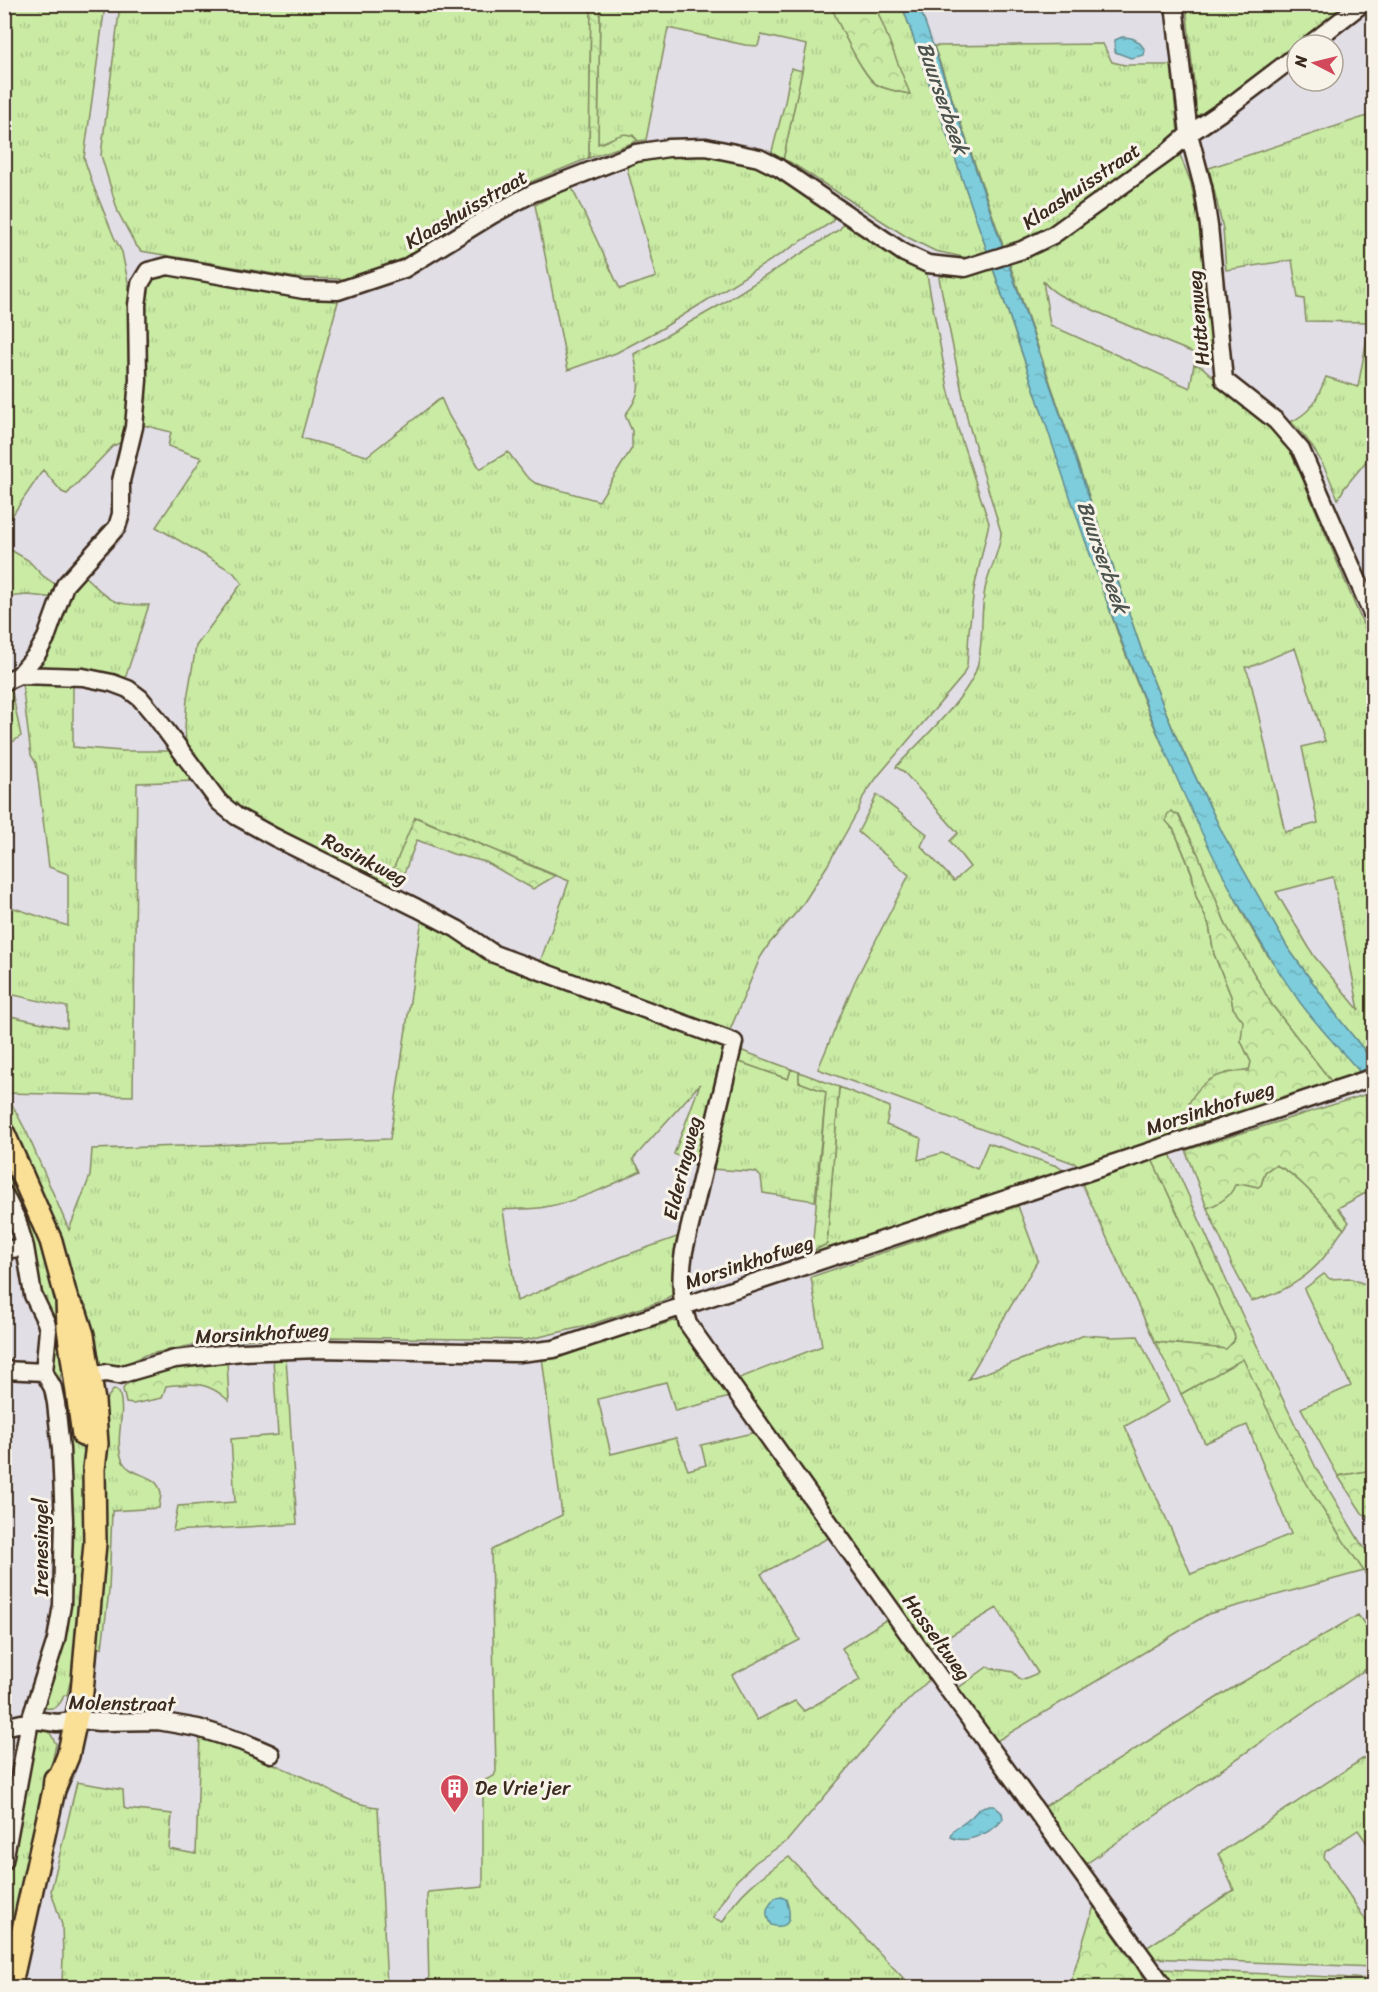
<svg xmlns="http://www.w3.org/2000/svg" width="1378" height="1992" font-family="Sriracha,sans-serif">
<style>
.grass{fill:url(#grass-tufts);stroke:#828a61;stroke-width:1.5;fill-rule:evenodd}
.forest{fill:url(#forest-crowns);stroke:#828a61;stroke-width:1.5}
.water{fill:url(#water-ripples);stroke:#638c90;stroke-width:1.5}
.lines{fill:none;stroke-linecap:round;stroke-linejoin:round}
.minor-casing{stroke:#3b2a1e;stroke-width:21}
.major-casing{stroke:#3b2a1e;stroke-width:26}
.minor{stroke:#f7f3e8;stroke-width:16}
.major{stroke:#fadf96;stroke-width:21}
.labels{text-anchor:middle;stroke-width:6;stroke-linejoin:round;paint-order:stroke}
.street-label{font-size:20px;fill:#3b2a1e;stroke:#f7f3e8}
.poi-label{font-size:20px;fill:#3b2a1e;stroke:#f7f3e8;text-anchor:start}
.water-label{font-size:21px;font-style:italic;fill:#4c534e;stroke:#f7f3e8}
</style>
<defs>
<pattern id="grass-tufts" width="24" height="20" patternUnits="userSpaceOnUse" patternTransform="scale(1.5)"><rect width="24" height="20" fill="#c9eba4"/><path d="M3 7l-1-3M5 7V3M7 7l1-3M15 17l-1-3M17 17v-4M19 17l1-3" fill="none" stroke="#aeca8d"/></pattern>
<pattern id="forest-crowns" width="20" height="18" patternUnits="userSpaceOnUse" patternTransform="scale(1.5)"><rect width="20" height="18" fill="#c9eba4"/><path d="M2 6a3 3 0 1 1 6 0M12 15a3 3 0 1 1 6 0" fill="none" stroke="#aeca8d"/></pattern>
<pattern id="water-ripples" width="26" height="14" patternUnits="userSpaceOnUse" patternTransform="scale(1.5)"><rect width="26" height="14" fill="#7ecddc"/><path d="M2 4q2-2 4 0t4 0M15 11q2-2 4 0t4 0" fill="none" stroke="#6eb0bc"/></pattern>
</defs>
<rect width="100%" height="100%" fill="#e2dee5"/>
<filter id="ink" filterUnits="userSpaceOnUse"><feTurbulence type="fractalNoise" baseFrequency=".0167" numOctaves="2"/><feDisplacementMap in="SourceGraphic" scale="12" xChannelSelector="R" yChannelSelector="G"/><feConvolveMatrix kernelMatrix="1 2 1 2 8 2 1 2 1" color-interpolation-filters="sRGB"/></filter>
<g filter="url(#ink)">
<path class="grass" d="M5 5H105L84 158 93 185 114 237 122 252 129 287 130 304 128 439 113 446 67 494 62 492 43 470 5 526Z
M120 5H591L589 158 501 194 461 216 417 251 395 263 347 279 297 278 141 251 135 244 118 212 101 155Z
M600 5H831C837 20 863 78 877 85 887 90 899 91 909 94L875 5H902L989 256 977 260 935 251 907 237 790 162 783 160 807 45 761 35 758 46 745 45 668 28 646 140 638 141 633 135 598 144Z
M1186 5H1352L1297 45 1192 127 1196 103Z
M1103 44 1112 62 1125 65H1171L1178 133 1055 226 1005 251 934 46Z
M1373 114V453L1345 487 1338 499C1327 470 1314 443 1291 422 1314 410 1316 400 1326 377L1358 387 1370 322 1306 321 1304 299 1298 298 1292 260 1226 270 1223 229 1209 168Z
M697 152 752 164 784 179 835 215 832 222 661 329 616 353 568 370 535 205 571 186 620 289 656 277 626 164Z
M1182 152 1180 155 1191 183 1197 213 1203 255 1213 357 1210 359 1204 357C1166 342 1128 326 1091 309 1075 302 1054 296 1043 281L1050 325 1190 388 1194 364 1202 367 1278 435 1290 451 1301 475 1373 648V1061L1340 1020 1288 948 1223 834 1175 734 1145 660 1009 262ZM1295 648 1325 741 1302 747 1318 823 1285 832 1250 678 1245 667H1250ZM1333 877 1359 1010 1314 956 1276 892Z
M844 222 849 223 912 264 927 275 948 388 958 429 989 523 974 589 969 631 967 666 962 677 878 776 863 797 858 811 827 866 801 907 769 944 760 958 730 1030 539 965 569 881 416 817 385 889 270 832 220 796 186 746 185 727 187 699 196 646 242 583 233 572 156 527 202 458 168 446 171 432 139 424 141 301 151 279 159 273 318 298H339L301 438 367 456 441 398 449 416 480 469 508 452 526 476 535 483 599 501 632 448V431L625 415C644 392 639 381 634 354L715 308 840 229Z
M992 266 1120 640 1151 719 1192 811 1244 916 1264 950 1321 1028 1363 1075 1334 1085 1272 1005 1226 925 1198 854 1179 815 1171 828 1174 830 1192 874 1196 896 1209 925 1214 954 1231 996 1233 1008 1244 1021 1241 1041 1251 1062 1250 1069 1227 1073 1208 1081 1196 1123 1198 1124 1175 1136 1084 1167 818 1069 855 981 909 875 858 832 877 795 927 834 921 846 954 881 970 867 950 841 958 833 903 771 896 767C919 742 968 698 977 667 984 642 980 614 985 589 989 570 1001 549 1001 532L968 422 939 278 950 272Z
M4 546 28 560 42 575 59 587 56 598 28 595 5 597Z
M82 574C110 599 109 606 149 605L124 682 30 672 64 603Z
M73 682V747L122 751H176L195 781 137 783 133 1096 6 1093 27 1133 69 1230 90 1176 92 1149 390 1139 422 918 726 1047 698 1166 674 1154 700 1084 633 1159 641 1171C610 1186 579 1201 545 1207 532 1210 517 1208 503 1210L517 1301 621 1257 685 1234 677 1292 662 1301 586 1326 526 1340 326 1337 227 1340 193 1345 145 1355 118 1368H108L98 1363 91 1353 37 1189 5 1118V1015L67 1028V1007L5 993V905L68 926V874L49 867 36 763 31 755 22 683Z
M11 687 21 736 5 747V690Z
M737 1061 788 1079 791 1069 799 1072V1082L826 1092 815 1201 763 1193 761 1177 756 1172 711 1169Z
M839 1087 890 1107 886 1125 921 1138 918 1160 942 1153 977 1169 988 1143 1057 1166 1067 1173 780 1268 827 1244Z
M4 1149 58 1282 67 1364 62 1369 59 1384 49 1370 41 1301 9 1190 5 1181Z
M1152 1159 1235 1336 1234 1341 1227 1349 1155 1342 1083 1186V1183Z
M1275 1165C1296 1171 1328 1212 1344 1229 1337 1237 1332 1247 1325 1256 1307 1279 1279 1295 1251 1301L1233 1267 1207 1208C1218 1204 1230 1197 1234 1185L1245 1184 1258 1187 1261 1185 1265 1172Z
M1018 1206 1038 1260 968 1379 1067 1343 1084 1335 1113 1337 1138 1336 1169 1402 1125 1426 1191 1574 1291 1534 1247 1425 1205 1443 1181 1394 1243 1358 1310 1488 1364 1571 1208 1614 995 1742 957 1689 987 1667 1013 1672 1021 1680 1038 1673 997 1608 928 1649 737 1379 822 1346 811 1277Z
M1324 1274 1330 1279 1349 1278 1373 1287V1470L1338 1476 1301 1408 1351 1386 1304 1289Z
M674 1321 677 1322 730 1397 675 1411 666 1382 598 1399 611 1454 676 1438 688 1470 706 1465 701 1445 756 1432 830 1537 761 1574 800 1640 732 1675 757 1720 795 1701 804 1711 860 1680 842 1648 887 1619 931 1678 895 1713 787 1841 756 1862 736 1881 723 1900 713 1918 723 1922C737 1893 763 1875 789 1857L905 1980 915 1987H429L427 1895 428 1892 483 1887V1781L494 1776 496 1771 491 1550 562 1515 542 1357 582 1348Z
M286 1358 297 1524 173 1531 178 1506 235 1502 231 1439 278 1435 273 1359Z
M114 1389 119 1392C127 1415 113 1439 123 1462 131 1477 159 1473 161 1494 161 1498 159 1503 159 1508L112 1511 109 1591 102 1648 90 1646 105 1401Z
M64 1410H77L86 1464 88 1502 76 1659 67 1695H64C59 1709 54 1709 40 1708L56 1671 53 1666 66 1440 75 1439 74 1415H64Z
M1358 1615 1373 1636V1664L1083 1866 1042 1808 1229 1690Z
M40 1730 49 1731 56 1744 36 1841 5 1978V1883L35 1732Z
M200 1735C235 1747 268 1761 301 1776 325 1787 351 1805 378 1807L387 1987H62L63 1955 62 1925 51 1891 77 1782 123 1790 124 1807 126 1809 172 1814 169 1849 196 1854Z
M1373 1752V1839L1367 1843 1358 1830 1325 1852 1324 1857 1373 1931V1967L1150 1958 1143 1950 1234 1890 1224 1868 1225 1866 1218 1854Z
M1161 1969 1373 1979V1987H1172Z"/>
<path class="forest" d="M591 5H600L598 144C613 140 626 126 638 141L589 158Z
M831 5H875L910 94C899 92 887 90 878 85 863 78 837 21 831 5Z
M791 68 802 71 783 160 771 155 785 102Z
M1171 811 1178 815 1198 854 1226 925 1272 1005 1334 1085 1196 1124 1189 1103C1202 1078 1222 1071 1249 1071L1251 1062 1241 1041 1243 1021 1233 1008 1231 996 1214 954 1209 925 1196 896 1192 873 1174 830 1166 821 1167 815Z
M415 817 555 876 533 889 486 862 453 854 417 840 396 894 385 889Z
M740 1050 791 1069 788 1079 737 1061Z
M799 1072 839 1087 827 1244 812 1251 826 1092 799 1082Z
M1367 1094 1373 1101V1189L1338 1208 1349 1222 1344 1229C1328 1212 1296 1171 1275 1165L1265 1172 1261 1185 1258 1187 1245 1184 1235 1185C1230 1198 1219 1203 1207 1208L1187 1155V1150Z
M1166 1154H1170L1235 1300 1317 1470 1360 1542 1373 1560V1585C1352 1553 1330 1522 1310 1489 1285 1447 1264 1403 1243 1359L1181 1394 1155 1342 1226 1349 1234 1341 1235 1336 1152 1159Z
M227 1360 229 1401C208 1381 194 1383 166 1386L162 1398 133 1404 126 1403 123 1389 125 1385C157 1370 191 1364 227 1360Z
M1373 1470H1374L1373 1521 1362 1513 1338 1476Z
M1094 1906 1150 1987H1069Z"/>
<path class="water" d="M902 5H919L1145 660 1175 735 1223 834 1288 948 1340 1020 1373 1061V1086C1348 1058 1321 1031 1299 1001 1250 932 1212 858 1178 781 1129 669 1089 555 1051 440 1003 294 952 150 902 5Z
M1122 37C1134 37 1138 40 1145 50L1144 55 1131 58 1115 52V40Z
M985 1806H994L1002 1813 1003 1819C993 1832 966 1845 951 1837 953 1825 962 1827 969 1819 976 1814 976 1809 985 1806Z
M781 1897 786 1899C791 1914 793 1931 771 1925 764 1914 766 1908 775 1898Z"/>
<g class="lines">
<defs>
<path id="minor" d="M1174 4 1189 134 1203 187 1209 226 1224 380 1276 421 1301 450 1374 618
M1309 45 1362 4
M19 675 83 677 112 683 128 689 140 698 156 717 219 802 236 816 274 837 417 908 457 929 494 954 734 1042 684 1251C680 1276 680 1300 688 1324L947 1688 1165 1988
M4 682 19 675 37 654 46 638 65 585 117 527 121 514V481L134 427 138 380 137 305 140 284 148 271 168 266 304 290 338 291 404 269 492 215 533 193 636 153 668 148 706 147 759 158 779 168 904 253 928 264 965 268 1022 250 1053 235 1167 153 1189 134 1230 106 1297 55
M4 1194 17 1220 25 1247 33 1295 46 1322 48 1330 44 1372
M4 1250 25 1247
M4 1370 44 1372 53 1388 56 1403 61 1449 64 1521 62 1605 56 1640 30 1721 4 1861
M79 1381 90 1376 106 1373 119 1375 175 1359 242 1352 320 1349 519 1353 554 1349 1374 1077
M4 1727 35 1720 57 1723 81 1720 99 1722 158 1721 198 1728 243 1742 271 1754"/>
<path id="major" d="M4 1134 51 1241 67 1300 68 1328 83 1435
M54 1790 68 1756 82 1692 95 1543 94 1469 97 1444 94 1401 83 1335 76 1313 67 1300
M10 1988 54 1790 55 1779"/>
</defs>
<use href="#minor" class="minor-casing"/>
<use href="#major" class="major-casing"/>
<use href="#minor" class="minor"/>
<use href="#major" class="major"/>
</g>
</g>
<defs>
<symbol id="building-pin" viewBox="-11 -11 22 30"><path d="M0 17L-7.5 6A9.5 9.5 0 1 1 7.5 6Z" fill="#d1495b" stroke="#f7f3e8"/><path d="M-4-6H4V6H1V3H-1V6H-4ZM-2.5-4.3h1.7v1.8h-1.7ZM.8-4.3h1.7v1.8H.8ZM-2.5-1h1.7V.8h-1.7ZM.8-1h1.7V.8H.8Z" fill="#fff"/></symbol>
</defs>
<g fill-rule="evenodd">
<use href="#building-pin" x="438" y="1772" width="33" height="45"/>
</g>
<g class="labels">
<g class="street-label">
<text transform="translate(1081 186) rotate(-34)" y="7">Klaashuisstraat</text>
<text transform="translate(466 209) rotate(-30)" y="7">Klaashuisstraat</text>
<text transform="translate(1198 318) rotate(-95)" y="7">Huttenweg</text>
<text transform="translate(365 859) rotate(27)" y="7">Rosinkweg</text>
<text transform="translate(1210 1108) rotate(-18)" y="7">Morsinkhofweg</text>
<text transform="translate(682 1168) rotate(-76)" y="7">Elderingweg</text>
<text transform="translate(749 1262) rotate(-18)" y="7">Morsinkhofweg</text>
<text transform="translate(262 1333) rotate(-3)" y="7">Morsinkhofweg</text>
<text transform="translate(41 1547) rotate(-90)" y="7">Irenesingel</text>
<text transform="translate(937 1637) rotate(54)" y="7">Hasseltweg</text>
<text transform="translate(122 1703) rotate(1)" y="7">Molenstraat</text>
</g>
<g class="poi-label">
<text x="475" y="1795">De Vrie'jer</text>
</g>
<g class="water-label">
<text transform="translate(943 98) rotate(71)" y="7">Buurserbeek</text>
<text transform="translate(1103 557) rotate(71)" y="7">Buurserbeek</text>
</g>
</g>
<rect width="1378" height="1992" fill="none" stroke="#f7f3e8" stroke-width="24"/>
<rect x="12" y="12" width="1354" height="1968" fill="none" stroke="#3b2a1e" stroke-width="2" filter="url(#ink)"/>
<g transform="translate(1315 63) rotate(277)"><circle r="28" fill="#f7f3e8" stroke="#aca397" stroke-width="1.5"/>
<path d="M0-4.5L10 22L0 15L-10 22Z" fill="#d1495b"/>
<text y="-9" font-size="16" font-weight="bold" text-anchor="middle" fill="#3b2a1e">N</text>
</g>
</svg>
